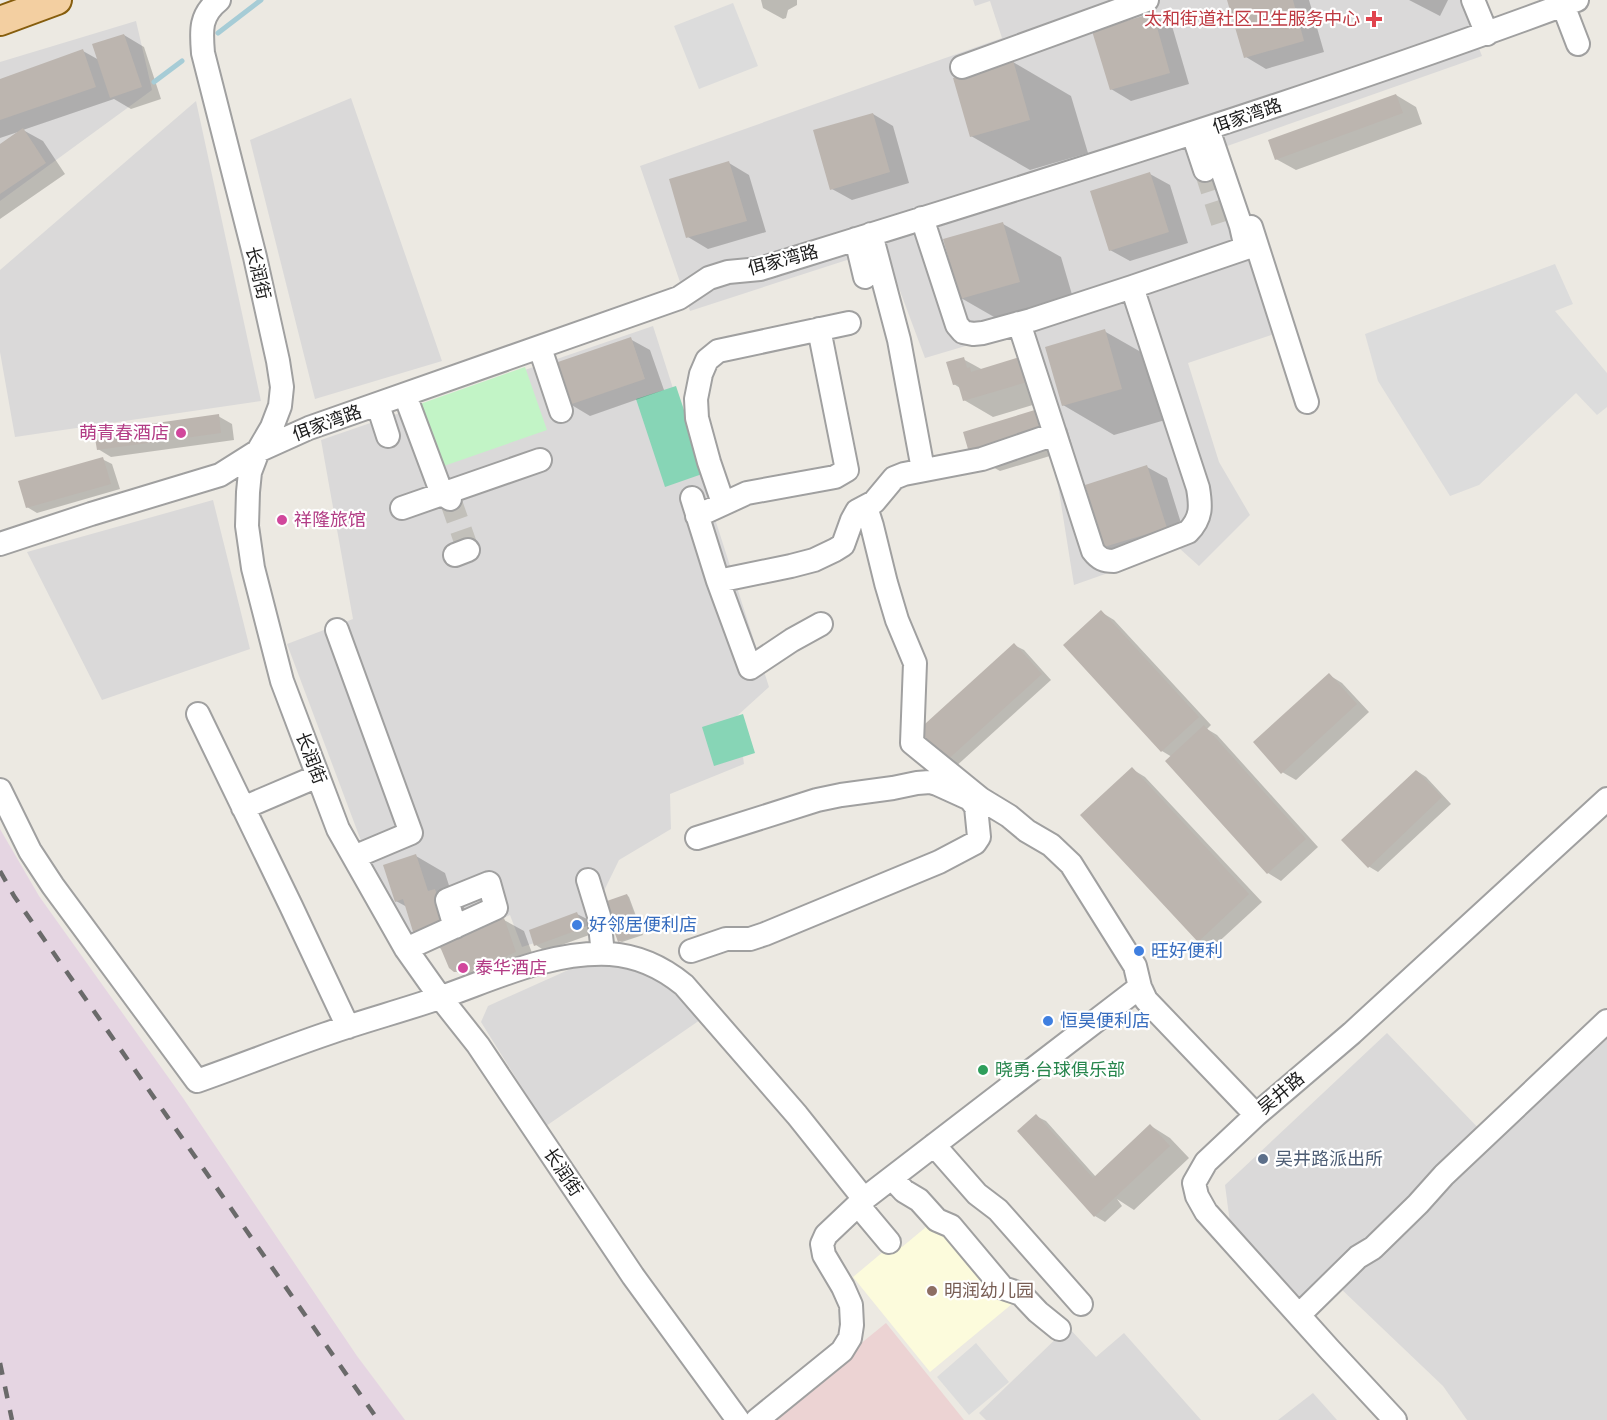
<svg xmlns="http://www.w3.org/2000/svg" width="1607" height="1420" font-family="'Nunito Sans','Noto Sans SC',sans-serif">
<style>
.residential{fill:#dad9d9}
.commercial{fill:#ecd3d3}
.industrial{fill:#e5d5e2}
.education{fill:#fcfbdc}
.park{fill:#c2f4c6}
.pitch{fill:#87d5b6}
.parking{fill:#dcdcdc}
.shadow{fill:#0003}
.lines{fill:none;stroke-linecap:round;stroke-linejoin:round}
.stream{stroke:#a6ccd6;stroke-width:5}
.building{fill:#bcb5af}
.minor-tunnel{stroke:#c2c0ba;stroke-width:22;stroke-dasharray:22 11;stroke-linecap:butt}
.minor-casing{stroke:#a0a0a0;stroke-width:26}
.major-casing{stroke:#865d0d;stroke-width:32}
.minor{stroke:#fff;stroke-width:22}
.major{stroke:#f3cfa1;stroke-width:28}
.rail{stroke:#6a6a6a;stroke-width:4.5;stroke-dasharray:12 12;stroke-linecap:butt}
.health-dot{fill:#e0444e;stroke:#fff;stroke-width:2}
.hotel-dot{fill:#d1479c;stroke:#fff;stroke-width:2}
.shop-dot{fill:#3f7fe0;stroke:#fff;stroke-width:2}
.leisure-dot{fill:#2e9e5b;stroke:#fff;stroke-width:2}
.service-dot{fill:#5c6f8a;stroke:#fff;stroke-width:2}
.education-dot{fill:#8d6e63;stroke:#fff;stroke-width:2}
.labels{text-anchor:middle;stroke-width:4.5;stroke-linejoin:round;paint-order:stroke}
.health-label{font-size:18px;fill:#be3a42;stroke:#fff;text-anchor:end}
.street-label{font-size:18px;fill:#1c1c1c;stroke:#fff}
.hotel-label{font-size:18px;fill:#b23c85;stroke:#fff;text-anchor:start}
.shop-label{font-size:18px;fill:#366cbe;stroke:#fff;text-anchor:start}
.leisure-label{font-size:18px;fill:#27864d;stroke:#fff;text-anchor:start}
.service-label{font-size:18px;fill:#4e5e75;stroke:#fff;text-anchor:start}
.education-label{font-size:18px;fill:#785e54;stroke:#fff;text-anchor:start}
</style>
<rect width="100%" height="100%" fill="#ece9e2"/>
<path class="residential" d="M973 0H1460L1482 56 1213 151 1277 333 1188 363 1219 462 1250 515 1199 566 1179 548 1074 585 1054 460 1016 331 925 358 884 248 690 311 640 166 1002 38 990 1 975 6Z
M136 21 152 90 0 201V62Z
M351 98 442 361 315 399 250 140Z
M196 101 261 401 15 437 0 352V270Z
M653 326 769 687 737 716 744 764 670 794 671 829 619 860 600 899 606 920 522 947 510 915 423 952 372 870 287 644 353 619 321 440Z
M213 500 250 649 102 700 27 552Z
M586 962H611L654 975 675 989 700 1020 546 1126 481 1022 488 1006Z
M1607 1009V1420H1467L1443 1386 1338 1286 1313 1312 1230 1223 1225 1185 1387 1033 1484 1134Z
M1068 1327 1096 1357 1124 1333 1201 1420H986L979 1413Z
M1313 1393 1337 1420H1278Z"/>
<path class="commercial" d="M886 1323 964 1420H767Z"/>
<path class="industrial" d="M0 829 39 896 183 1098 357 1356 405 1420H0Z"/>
<path class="education" d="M932 1222 949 1227 1012 1304 930 1372 853 1277 896 1241 902 1247Z"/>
<path class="park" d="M525 367 547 430 441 467 420 404Z"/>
<path class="pitch" d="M676 386 705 473 665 487 636 399Z
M743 714 755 753 714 766 702 727Z"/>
<path class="parking" d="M733 3 758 66 699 89 674 26Z
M1555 264 1573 304 1555 311 1607 373V407L1597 415 1576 393 1479 485 1450 496 1378 381 1365 334Z
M976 1343 1009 1382 969 1415 937 1377Z"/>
<path class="shadow" d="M761 0H797V5L788 10 786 18 783 19 763 8Z
M1229 0H1309L1324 52 1266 69 1246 57Z
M1409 0H1448L1440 16Z
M1152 15 1172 26 1189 84 1131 101 1111 89Z
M124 35 144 47 161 99 131 109 114 99 23 130 43 141 65 174 0 219V145L18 132 0 138V80L83 51 99 60Z
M1013 62 1071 96 1088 153 1030 170 971 136Z
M1396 95 1416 107 1422 124 1296 170 1276 159Z
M873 114 893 126 909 183 852 200 832 189Z
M729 163 749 175 766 232 708 249 688 237Z
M1150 174 1170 185 1188 243 1130 261 1110 250Z
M1003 224 1061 257 1078 315 1020 332 961 298Z
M1104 331 1155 360 1172 418 1114 435 1063 405Z
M630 339 650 350 664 390 590 416 570 404Z
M963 359 983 370 1020 359 1049 375 1056 398 993 417 964 400 960 388 954 384Z
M1038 411 1067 428 1073 449 1000 471 971 455Z
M218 416 232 424 234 440 111 457 98 449Z
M102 459 112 464 120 489 37 513 27 507Z
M1147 467 1167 478 1186 539 1125 558 1105 546Z
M1101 612 1114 620 1211 725 1207 729 1217 735 1318 847 1281 881 1268 873 1172 757 1162 751Z
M1014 645 1024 650 1051 680 953 769 944 763Z
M1329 675 1342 683 1369 712 1296 780 1282 772Z
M1132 769 1145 777 1262 902 1212 948 1199 941Z
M1417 771 1426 777 1451 804 1378 872 1368 866Z
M416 856 445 873 454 901 464 907 472 932 504 920 524 931 536 964 476 983 455 971 443 950 416 934 407 907 396 901Z
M627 895 629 897 643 935 622 942 619 941Z
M577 914 587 919 592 934 545 951 536 945Z
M1036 1116 1046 1121 1096 1177 1151 1126 1170 1138 1189 1158 1134 1210 1117 1199 1122 1206 1105 1222 1095 1216 1019 1131Z"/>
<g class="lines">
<path class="stream" d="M218 33 261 0
M154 82 182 61"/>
</g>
<path class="building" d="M1227 0H1293L1304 41 1244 58Z
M1153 13 1170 73 1110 90 1092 31Z
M124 34 142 87 110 98 92 44Z
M83 49 96 87 0 120V79Z
M1013 60 1030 120 970 137 953 78Z
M1396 94 1403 113 1275 160 1268 140Z
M873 113 890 172 830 190 813 130Z
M23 128 46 163 0 194V144Z
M729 161 747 221 686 238 669 179Z
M1150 172 1169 232 1109 251 1090 191Z
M1003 222 1020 282 960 299 943 239Z
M1105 329 1122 389 1062 406 1045 347Z
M631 337 645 379 569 405 555 363Z
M964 357 967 368 970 367 971 372 1020 357 1027 382 963 401 958 384 953 385 946 362Z
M1038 409 1045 432 970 456 963 432Z
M219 414 221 433 97 450 94 432Z
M103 457 111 484 26 508 18 481Z
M1147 465 1167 528 1104 547 1085 485Z
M1101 610 1199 717 1161 752 1063 645Z
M1014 643 1042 674 943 764 915 733Z
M1329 673 1357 704 1281 774 1253 742Z
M1204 725 1306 839 1267 874 1165 761Z
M1132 767 1249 894 1198 942 1080 815Z
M1416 770 1442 797 1368 868 1341 840Z
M416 854 428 891 435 889 447 924 414 935 403 899 395 902 383 865Z
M627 894 641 934 618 942 604 902Z
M577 912 583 928 534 946 529 930Z
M504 918 516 952 469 971 454 972 449 968 441 949 443 943Z
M1036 1114 1093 1178 1150 1124 1170 1146 1094 1217 1017 1131Z"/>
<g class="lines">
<path class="minor-tunnel" d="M1205 170 1224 229
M450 499 468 550"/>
<defs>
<path id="minor" d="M219 0C200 15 201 30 203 53L255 257 278 361 282 387 280 406 272 427 258 451 250 472 248 492 247 526 253 568 282 681 338 829 406 949 440 997 478 1045 633 1276 738 1420
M1473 0 1487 34
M1563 5 1578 44
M962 67 1147 0
M1193 134 1205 170
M922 218 957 325 963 332 973 334 983 333 1031 320 1132 287 1246 248 1241 226 1208 129
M1251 227 1307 402
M871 234 899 340 922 464
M856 239 865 277
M1019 323 1093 551C1099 559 1104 561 1114 561L1188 532C1202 518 1201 506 1198 488L1132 287
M540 348 561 411
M405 395 442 494 450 499
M378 405 388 436
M692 498 718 581 750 668 792 640 821 624
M723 503 709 462 697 418 696 399 701 374 707 360 718 351 849 323
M866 507 872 526 886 583 897 620 915 663 912 743 981 799 1009 816 1027 831 1051 845 1071 864 1135 966 1140 987 1146 1000 1256 1115
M402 508 540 460
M697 516 747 493 835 477 847 470 819 329
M0 544 91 514 220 475 258 451 309 428 679 298 709 278 728 272 760 269C1034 184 1308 100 1577 0
M455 555 468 550
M718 581 791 566 814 560 835 550 843 545 852 520 857 511 874 502 894 478 904 474 982 459 1055 434
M337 630 411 833 354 857
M198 714 291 906 348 1027
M0 790 30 851 53 886 197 1081C240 1066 282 1049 326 1034 363 1021 401 1011 439 998 494 979 550 951 610 954 639 956 662 967 684 985L797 1115 864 1199
M243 808 318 776
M588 880 599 916 603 954
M406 949 496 908 489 883 447 900 455 927
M691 951 726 939H750L765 934 939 862 975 843 979 837 976 807 970 799 937 784 930 782 917 783 893 788 841 795 817 800 697 838
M934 1145 977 1194 998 1210 1081 1304
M892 1178 904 1191 919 1200 937 1220 951 1226 1003 1288 1021 1294 1038 1312 1059 1329
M858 1205 889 1242
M1299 1315 1358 1257 1373 1248 1418 1204 1444 1175 1607 1021
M757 1420 842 1351 850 1338 852 1325 851 1305 843 1287 824 1255 822 1244 826 1235 864 1199 1140 987
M1395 1420 1330 1350 1206 1212 1197 1196 1194 1183 1206 1162 1256 1115 1352 1033 1607 799"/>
<path id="major" d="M0 21 57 0"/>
</defs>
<use href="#minor" class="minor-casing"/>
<use href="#major" class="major-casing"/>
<use href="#minor" class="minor"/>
<use href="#major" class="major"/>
<path class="rail" d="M0 871 14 896 378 1420
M0 1363 12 1420"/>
</g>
<path class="health-dot" d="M1371 10h6v6h6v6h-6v6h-6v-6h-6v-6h6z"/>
<g class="hotel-dot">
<circle cx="181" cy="433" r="6"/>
<circle cx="282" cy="520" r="6"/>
<circle cx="463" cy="968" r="6"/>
</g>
<g class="shop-dot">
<circle cx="577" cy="925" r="6"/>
<circle cx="1139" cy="951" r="6"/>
<circle cx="1048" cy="1021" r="6"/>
</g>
<circle class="leisure-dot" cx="983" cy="1070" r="6"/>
<circle class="service-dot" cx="1263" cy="1159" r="6"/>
<circle class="education-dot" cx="932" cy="1291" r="6"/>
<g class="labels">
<g class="health-label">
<text x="1360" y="25">太和街道社区卫生服务中心</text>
</g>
<g class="street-label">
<text transform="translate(1247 116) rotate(-19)" y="6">佴家湾路</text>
<text transform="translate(783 260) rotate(-15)" y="6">佴家湾路</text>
<text transform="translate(258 273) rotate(77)" y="6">长润街</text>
<text transform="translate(327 423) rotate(-20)" y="6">佴家湾路</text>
<text transform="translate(311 758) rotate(69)" y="6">长润街</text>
<text transform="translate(1281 1093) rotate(-40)" y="6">吴井路</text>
<text transform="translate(563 1172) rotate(56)" y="6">长润街</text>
</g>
<g class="hotel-label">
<text x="169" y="439" text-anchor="end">萌青春酒店</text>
<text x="294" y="526">祥隆旅馆</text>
<text x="475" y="974">泰华酒店</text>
</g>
<g class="shop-label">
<text x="589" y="931">好邻居便利店</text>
<text x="1151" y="957">旺好便利</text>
<text x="1060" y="1027">恒昊便利店</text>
</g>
<g class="leisure-label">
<text x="995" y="1076">晓勇·台球俱乐部</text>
</g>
<g class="service-label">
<text x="1275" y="1165">吴井路派出所</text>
</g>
<g class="education-label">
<text x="944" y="1297">明润幼儿园</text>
</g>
</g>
</svg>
